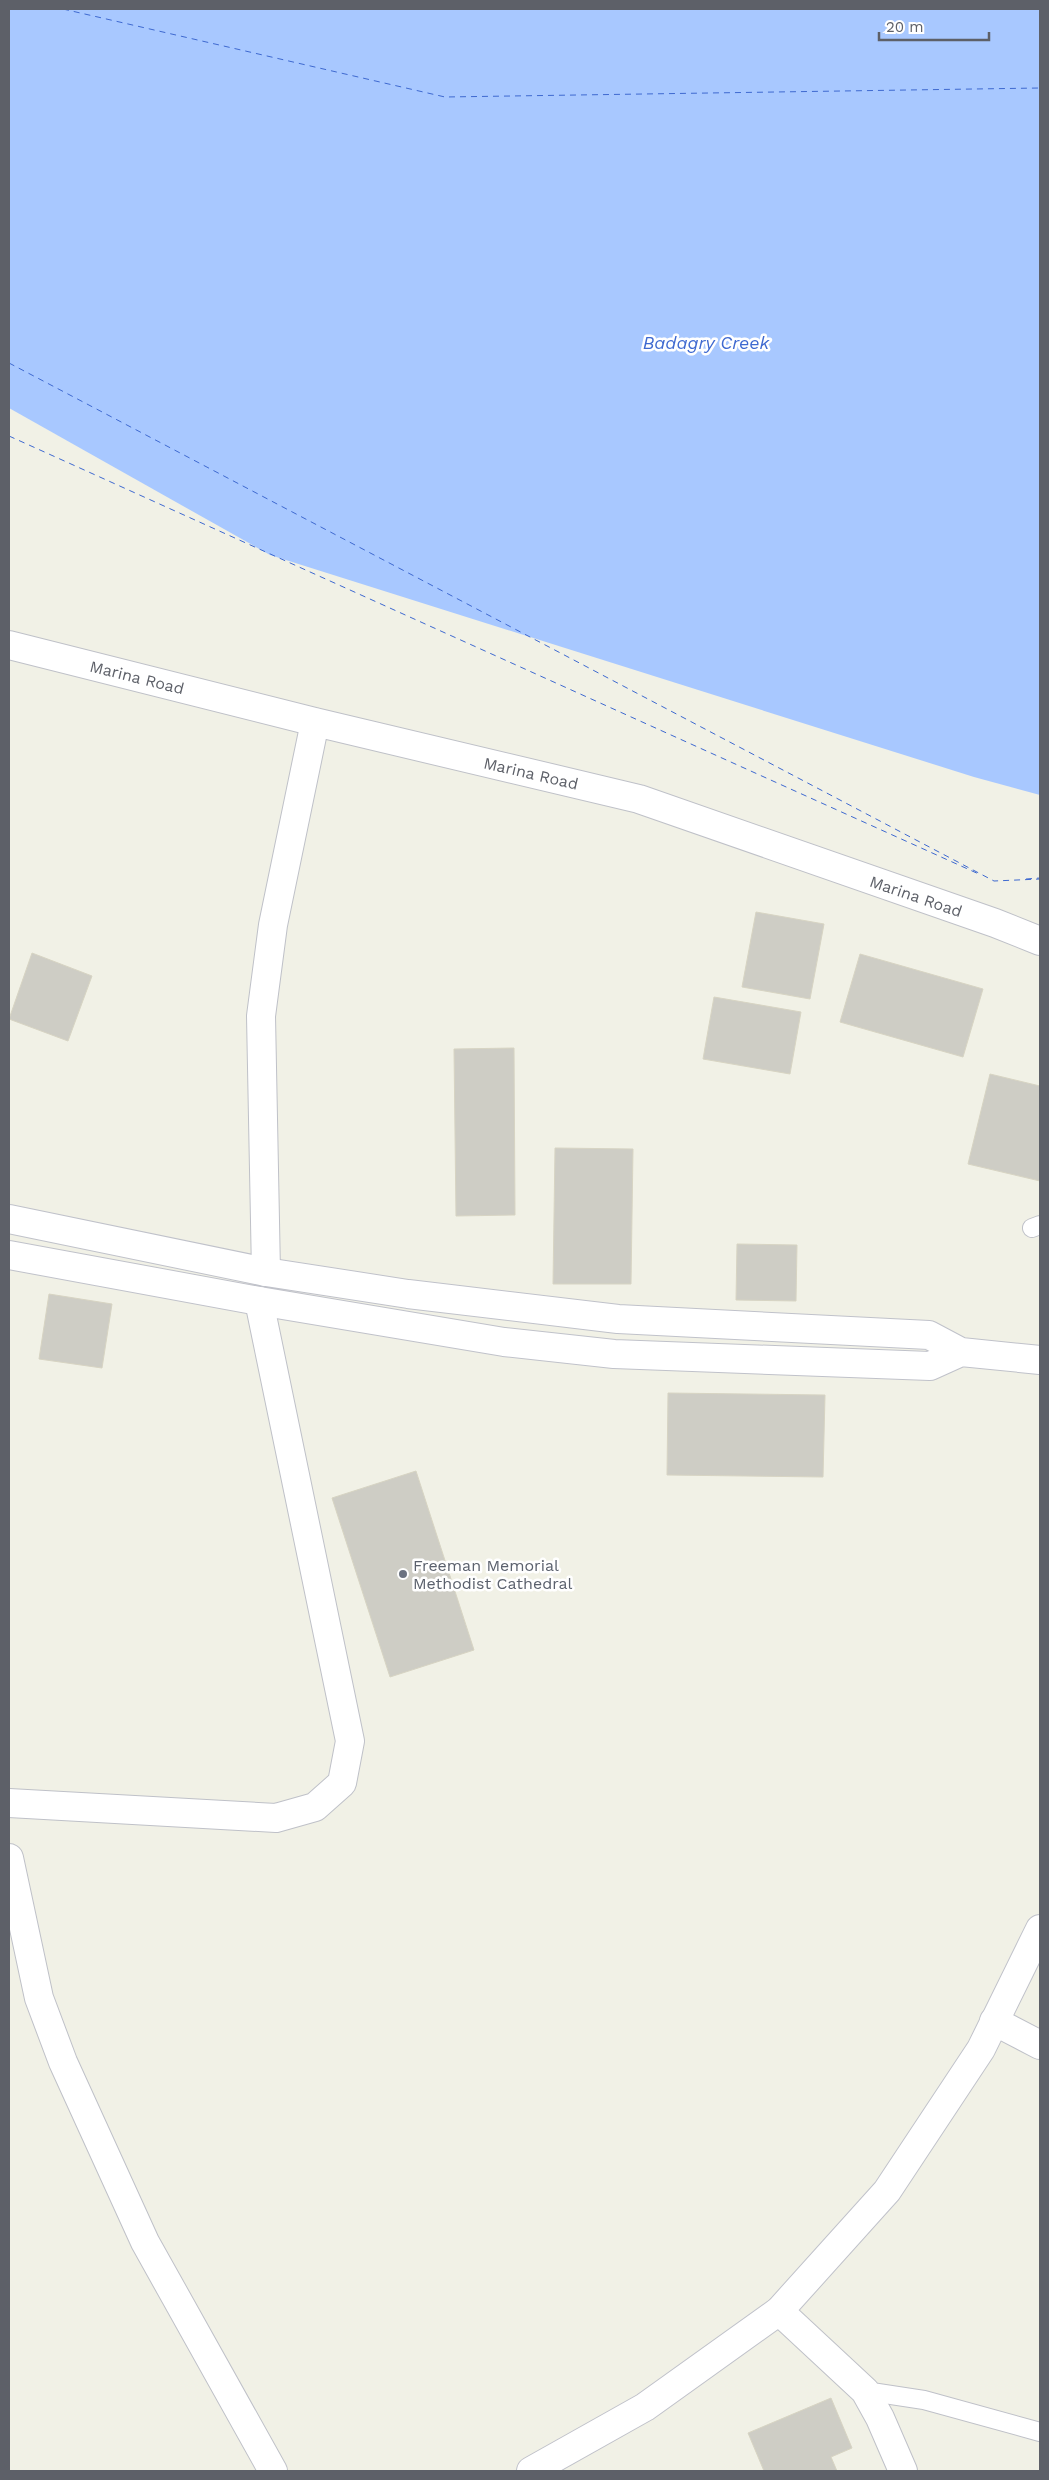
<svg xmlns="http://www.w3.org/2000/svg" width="1049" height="2480" font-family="'Work Sans',sans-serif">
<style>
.water{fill:#a8c8ff}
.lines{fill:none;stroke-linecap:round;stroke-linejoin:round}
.ferry{stroke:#3e69d0;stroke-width:1;stroke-dasharray:6 5;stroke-linecap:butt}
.building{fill:#cecdc5;stroke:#d7d4c3}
.lane-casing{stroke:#bfc1c8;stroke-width:20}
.street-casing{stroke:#bfc1c8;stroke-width:30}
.secondary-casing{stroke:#c0c2ca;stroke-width:30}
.lane{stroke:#fff;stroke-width:18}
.street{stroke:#fff;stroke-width:28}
.secondary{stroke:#fff;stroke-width:28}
.worship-dot{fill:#6b7280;stroke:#fff;stroke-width:2}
.labels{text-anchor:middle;stroke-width:5;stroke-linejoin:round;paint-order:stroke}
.street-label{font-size:16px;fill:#5d6068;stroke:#fff}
.worship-label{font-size:16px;fill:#5b616d;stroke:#fff;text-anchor:start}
.water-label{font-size:18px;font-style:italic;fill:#3e69d0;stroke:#fff}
</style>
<rect width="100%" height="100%" fill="#f1f1e6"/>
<path class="water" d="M9 9H1040V795L974 777 270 555 9 408Z"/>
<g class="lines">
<path class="ferry" d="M63 9 445 97 1040 88
M9 363 994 881 1040 879
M9 436 981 875
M1026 879 1040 878"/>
</g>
<path class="building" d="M756 912 824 924 810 999 742 987Z
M32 953 92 976 68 1041 9 1019Z
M860 954 983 989 963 1057 840 1022Z
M714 997 801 1012 790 1074 703 1059Z
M514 1048 515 1215 456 1216 454 1049Z
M990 1074 1040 1086V1181L968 1164Z
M555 1148 633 1149 631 1284H553Z
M737 1244 797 1245 796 1301 736 1300Z
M49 1294 112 1304 102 1368 39 1359Z
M668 1393 825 1395 823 1477 667 1475Z
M416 1471 474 1650 390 1677 332 1498Z
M831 2398 852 2448 831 2457 837 2471H764L748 2433Z"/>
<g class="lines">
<defs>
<path id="lane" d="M1032 1228 1040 1225
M865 2391 924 2400 1040 2432"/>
<path id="street" d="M9 645 315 722 639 799 995 923 1040 941
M266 1272 261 1016 273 925 315 722
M9 1803 276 1818 315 1807 342 1783 350 1741 259 1301
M9 1858 39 1998 63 2062 145 2242 273 2471
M994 2021 1040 2045
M779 2311 865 2391 880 2418 903 2471"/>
<path id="secondary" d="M9 1219 266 1272 408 1294 618 1319 929 1335 961 1352 1040 1360
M9 1255 259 1301 504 1342 614 1354 930 1366 961 1352
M531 2471 645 2407 779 2311 887 2191 981 2049 1040 1929"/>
</defs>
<use href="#lane" class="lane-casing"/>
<use href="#street" class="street-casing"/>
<use href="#secondary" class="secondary-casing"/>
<use href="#lane" class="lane"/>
<use href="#street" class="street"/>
<use href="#secondary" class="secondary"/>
</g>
<circle class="worship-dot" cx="403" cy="1574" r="5"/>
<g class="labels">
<g class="street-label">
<text transform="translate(137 677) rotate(14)" y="6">Marina Road</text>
<text transform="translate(531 773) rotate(13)" y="6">Marina Road</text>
<text transform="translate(916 896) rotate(19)" y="6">Marina Road</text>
</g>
<g class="worship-label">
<text x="413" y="1571">Freeman Memorial<tspan x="413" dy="18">Methodist Cathedral</tspan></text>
</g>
<g class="water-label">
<text x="706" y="349">Badagry Creek</text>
</g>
</g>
<rect width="1049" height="2480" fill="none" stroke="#5d6068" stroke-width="20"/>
<path d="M879 32v8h110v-8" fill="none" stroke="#5d6068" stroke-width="2.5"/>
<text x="886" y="32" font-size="15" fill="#5d6068" stroke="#ffffff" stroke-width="4" paint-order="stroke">20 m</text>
</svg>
